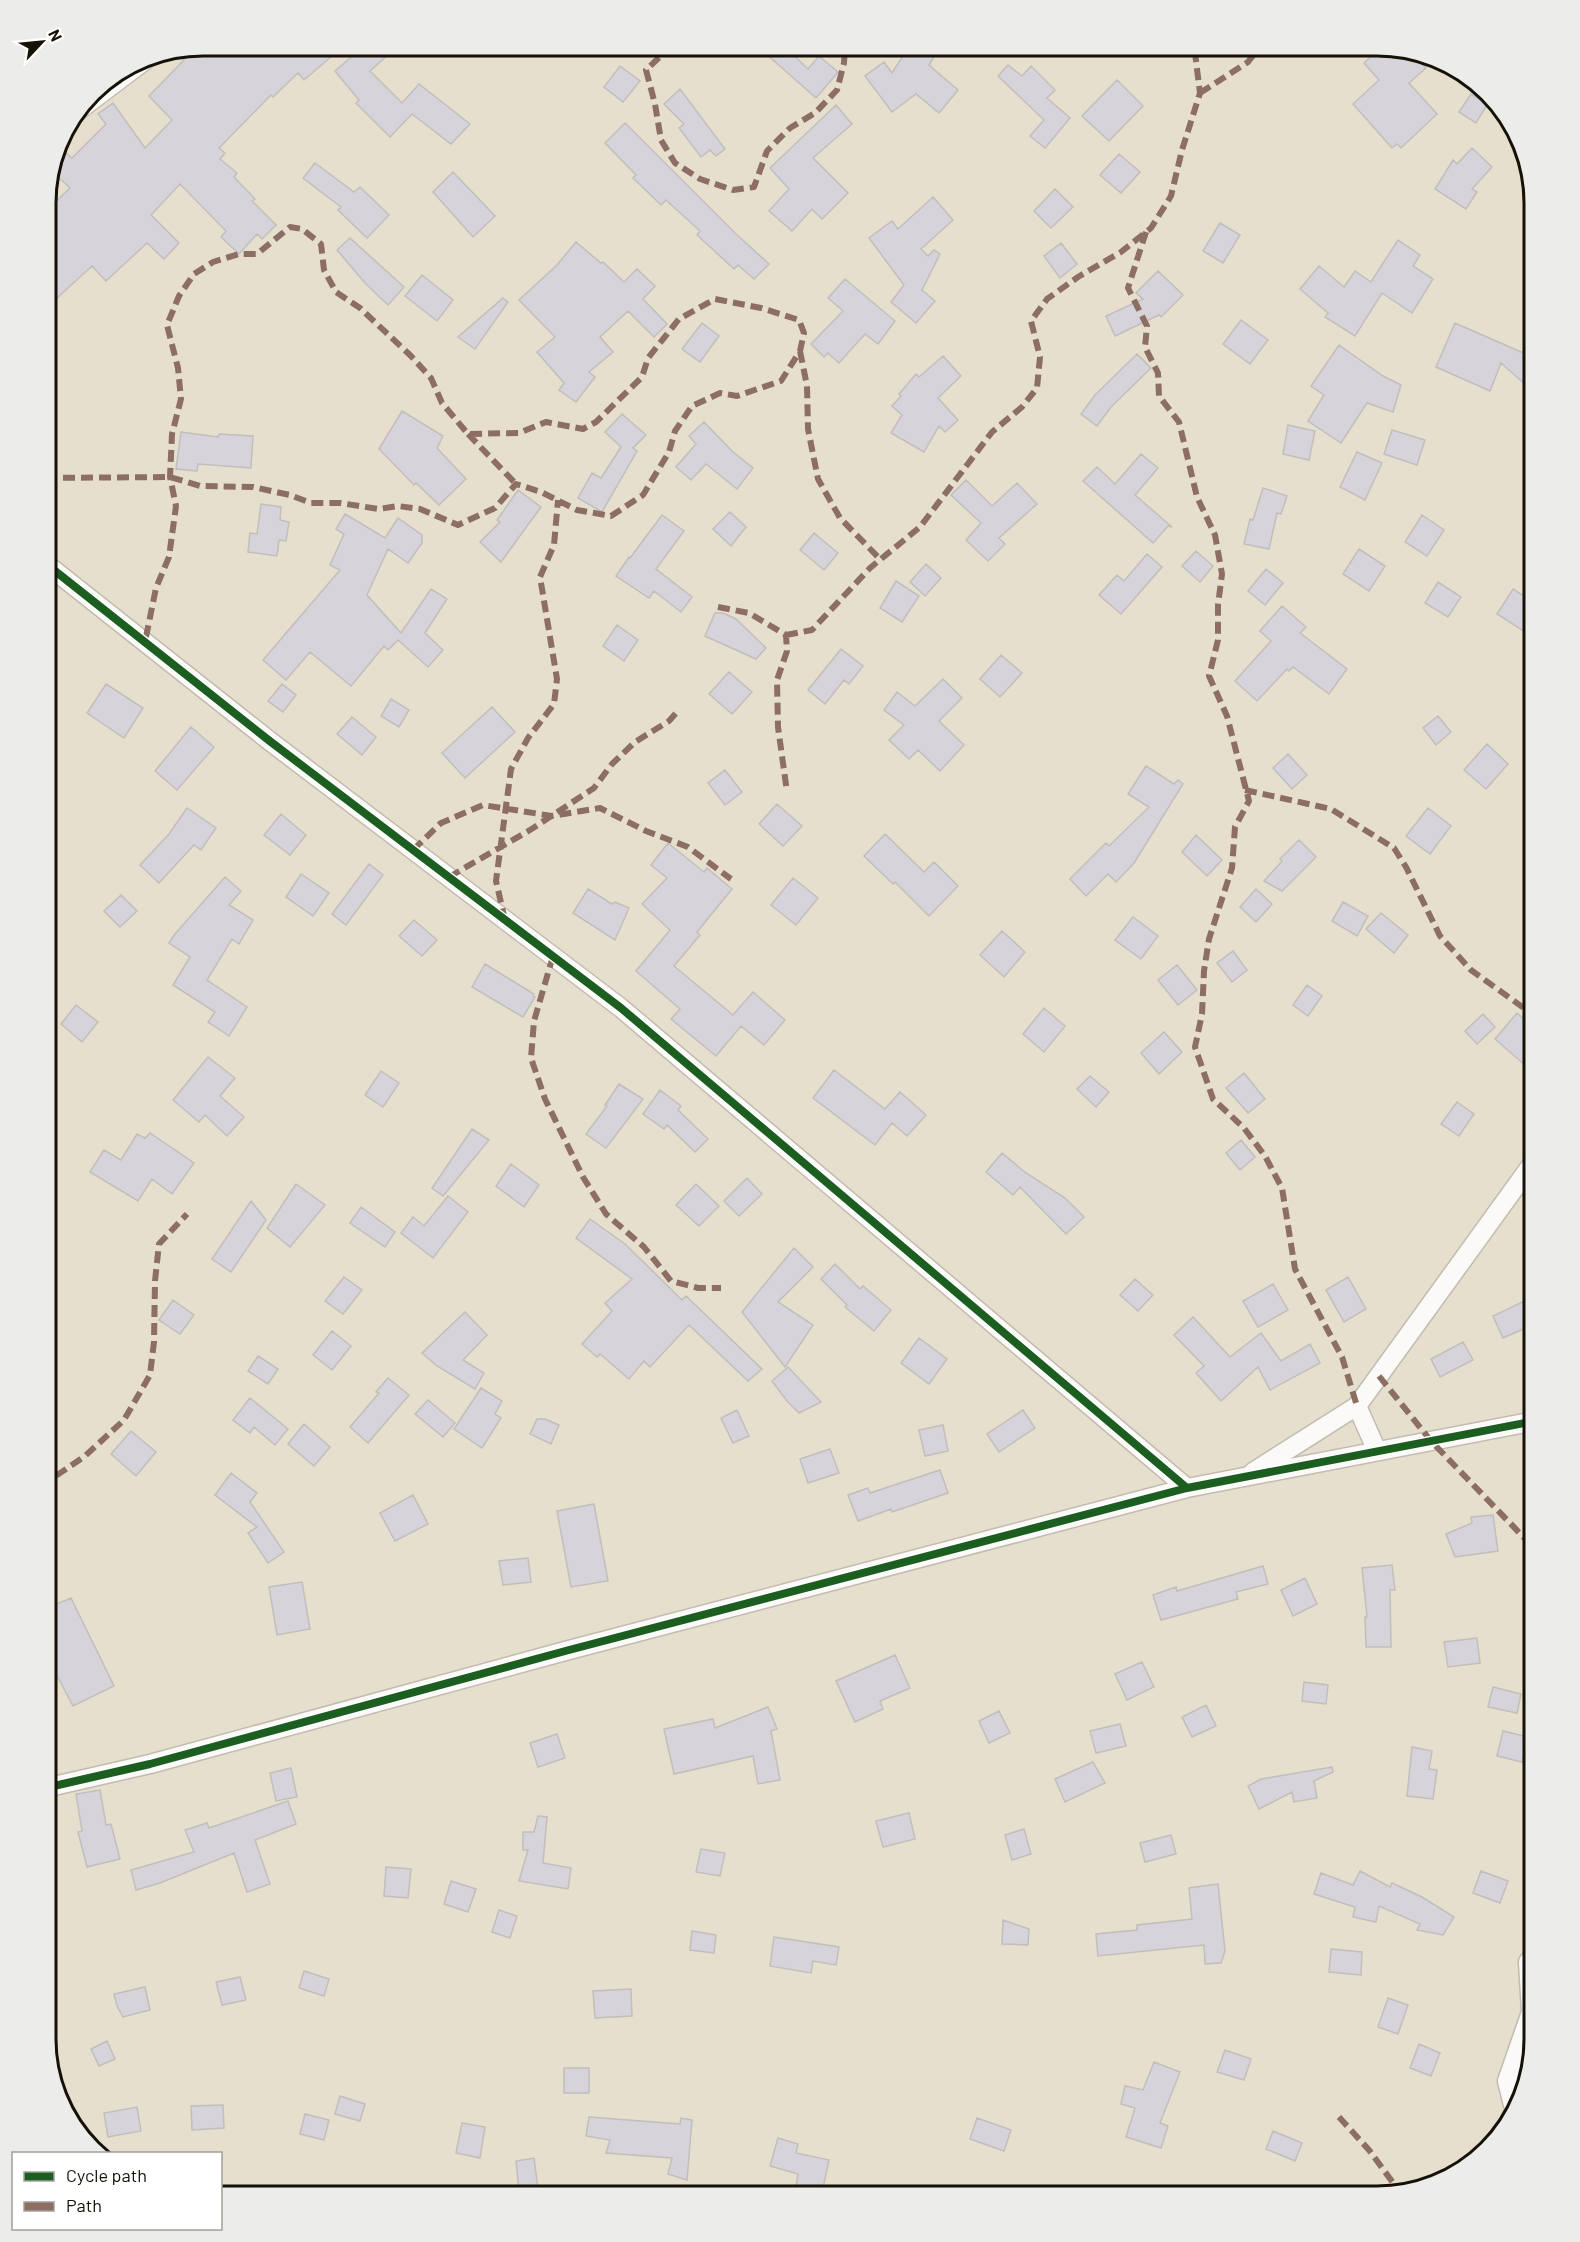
<svg xmlns="http://www.w3.org/2000/svg" width="1580" height="2242" font-family="Barlow,sans-serif">
<style>
.building{fill:#d6d3da;stroke:#c1bebc;stroke-width:1.5}
.lines{fill:none;stroke-linecap:round;stroke-linejoin:round}
.minor-casing{stroke:#c2bcaf;stroke-width:21}
.minor{stroke:#fbfaf8;stroke-width:18}
.quiet{stroke:#8d6e63;stroke-width:6;stroke-dasharray:12 6;stroke-linecap:butt}
.cycleway-casing{stroke:#fff;stroke-width:11}
.cycleway{stroke:#1b5e20;stroke-width:8}
.rim{fill:none;stroke:#161106;stroke-width:3}
</style>
<rect width="100%" height="100%" fill="#e6dfce"/>
<path class="building" d="M202 45H323L332 56 304 80 298 73 273 97 271 95 219 148 225 153 220 159 237 173 234 177 255 199 252 201 276 225 262 239 257 234 239 254 221 237 226 231 180 184 151 215 179 243 164 259 147 243 106 281 92 266 45 309V212L70 188 51 170 58 146 72 158 106 124 98 114 113 103 145 148 172 120 149 96 184 60 175 50Z
M365 45H399L370 71 402 103 419 84 470 124 451 144 412 114 390 137 356 103 359 100 335 71Z
M756 45H783L808 69 819 56 838 72 816 98Z
M910 45H941L929 65 958 90 939 113 916 94 892 112 865 76 884 62 892 73Z
M1383 45 1413 53 1426 68 1409 83 1437 114 1401 148 1397 144 1392 148 1353 104 1379 80 1364 63Z
M1008 65 1022 76 1031 66 1055 90 1047 98 1070 118 1045 148 1030 136 1044 120 998 76Z
M620 66 640 81 623 102 604 87Z
M1117 80 1143 106 1109 141 1082 116Z
M680 89 725 149 716 156 710 150 701 157 679 128 684 124 664 104Z
M1471 94 1487 105 1476 123 1459 112Z
M836 105 852 124 813 158 848 193 822 219 812 209 792 231 769 211 789 189 770 168Z
M625 123 736 234 769 264 754 279 738 265 734 269 697 235 700 231 666 200 661 205 633 178 636 175 605 143Z
M1472 148 1492 167 1472 189 1477 192 1466 209 1435 189 1453 160 1457 164Z
M1119 154 1140 172 1121 193 1100 175Z
M315 163 354 192 360 187 389 215 367 238 338 210 341 207 303 178Z
M453 172 495 216 473 237 433 192Z
M1055 189 1073 207 1051 228 1034 211Z
M933 197 953 220 921 249 928 256 934 250 940 254 922 290 935 301 916 323 891 302 904 285 869 238 892 221 898 229Z
M1220 223 1240 235 1223 263 1203 251Z
M350 238 404 287 388 305 365 283 337 250Z
M1398 240 1420 255 1413 266 1433 279 1412 313 1382 293 1355 336 1325 317 1328 313 1300 289 1319 266 1344 287 1355 271 1371 282Z
M576 242 601 263 603 262 624 282 637 269 655 286 643 299 667 324 654 337 628 311 600 337 613 352 589 372 595 377 576 402 559 390 564 383 537 352 555 337 519 300 557 265Z
M1061 243 1077 264 1060 278 1044 256Z
M1158 271 1183 295 1161 317 1159 315 1115 336 1106 316 1143 299 1136 293Z
M422 275 453 300 437 321 405 296Z
M845 279 895 321 878 344 865 334 839 363 828 353 824 357 811 344 843 311 828 298Z
M503 298 508 302 475 349 458 337Z
M1241 320 1268 340 1250 364 1223 344Z
M702 323 719 336 700 362 682 349Z
M1455 323 1535 358V393L1501 363 1490 391 1436 367Z
M1339 345 1383 376 1401 385 1393 412 1367 403 1341 443 1308 421 1324 395 1311 386Z
M1137 354 1151 368 1111 407 1097 426 1081 414 1095 395Z
M943 356 961 376 938 398 958 420 945 432 939 426 924 452 891 433 902 415 892 406 901 396 899 394 916 374 919 377Z
M402 411 443 436 437 448 466 479 439 505 416 483 414 485 379 449Z
M622 414 646 435 633 448 637 451 602 512 578 498 592 473 601 478 621 447 605 432Z
M704 422 733 452 753 468 737 489 706 464 691 480 676 467 696 444 689 436Z
M1288 425 1315 431 1309 460 1283 454Z
M1392 430 1425 440 1417 465 1384 454Z
M181 432 218 437 219 434 253 436 251 468 198 464 197 471 176 469Z
M1357 452 1382 463 1365 500 1340 487Z
M1141 454 1158 468 1135 495 1172 527 1168 526 1153 543 1083 481 1097 467 1115 484Z
M966 480 992 506 1017 483 1037 504 999 538 1005 544 988 561 966 540 981 523 951 495Z
M1263 488 1287 496 1281 514 1277 513 1269 549 1244 544 1250 519 1253 520Z
M518 490 541 507 501 562 480 542 500 522 497 520Z
M261 504 281 507 280 520 289 522 286 541 279 540 277 556 248 552 250 533 257 534Z
M730 512 746 527 731 546 713 529Z
M345 514 385 538 398 518 422 535V543L408 563 388 549 367 595 401 633 431 589 447 599 425 633 443 650 428 667 398 640 388 650 384 646 351 686 310 652 286 680 263 660 340 570 330 565 344 534 336 529Z
M662 515 684 531 656 569 692 597 681 612 654 591 649 598 616 576 629 557 630 558Z
M1422 515 1444 530 1427 556 1405 542Z
M814 533 838 553 824 570 800 550Z
M1359 549 1385 566 1369 591 1343 574Z
M1196 551 1213 566 1200 582 1182 566Z
M1147 554 1162 567 1121 614 1099 595 1117 575 1124 581Z
M926 564 941 578 925 596 910 582Z
M1266 569 1283 583 1265 605 1248 591Z
M896 581 919 596 902 622 880 608Z
M1438 582 1461 597 1448 617 1425 603Z
M1513 589 1535 603V623L1528 634 1497 614Z
M1282 606 1306 627 1300 633 1347 669 1329 694 1293 667 1289 671 1287 669 1257 701 1235 681 1271 641 1260 631Z
M715 613H723L736 619 766 648 756 659 705 636Z
M617 625 638 640 624 661 603 646Z
M841 649 863 666 849 684 844 680 825 704 808 690Z
M1001 655 1022 673 1000 697 980 679Z
M729 672 752 692 732 714 709 694Z
M943 679 962 698 939 721 964 745 940 771 918 750 909 759 889 740 904 725 884 710 897 692 915 706Z
M106 684 143 708 124 738 87 713Z
M282 684 296 695 283 712 268 701Z
M391 699 409 710 399 727 381 716Z
M492 707 515 732 465 778 442 753Z
M1438 716 1451 732 1436 745 1423 728Z
M352 717 376 737 362 755 337 734Z
M191 727 214 747 177 790 155 771Z
M1487 744 1508 764 1486 789 1464 770Z
M1288 754 1307 775 1292 789 1273 768Z
M1146 766 1174 784 1178 780 1183 784 1134 863 1116 882 1108 874 1086 896 1070 879 1106 843 1109 846 1149 807 1128 794Z
M725 770 742 792 725 805 708 783Z
M777 804 802 826 783 846 759 824Z
M187 808 216 828 201 850 194 845 159 883 140 865 169 834Z
M1428 808 1451 826 1430 854 1406 836Z
M281 814 306 835 290 855 264 835Z
M885 834 924 872 934 862 958 886 929 916 895 882 893 884 864 856Z
M1196 835 1222 860 1207 876 1182 852Z
M1299 840 1316 857 1282 891 1264 881 1282 861 1280 859Z
M668 843 704 872 707 868 732 889 697 932 700 935 674 966 733 1015 753 992 785 1020 764 1045 741 1026 716 1056 671 1019 680 1009 636 971 670 930 642 904 667 878 651 865Z
M369 864 383 875 346 925 332 914Z
M301 874 329 893 313 916 286 897Z
M225 877 241 891 229 905 253 920 239 944 232 939 207 980 247 1007 229 1036 208 1022 215 1012 173 985 190 957 169 943 175 934Z
M793 878 818 898 796 925 771 905Z
M588 889 612 904 615 902 629 908 615 940 573 913Z
M1256 889 1272 904 1256 922 1240 907Z
M121 895 137 911 120 927 104 911Z
M1343 902 1368 916 1357 936 1332 921Z
M1381 913 1408 935 1394 953 1366 929Z
M1133 917 1158 936 1141 959 1115 940Z
M414 920 437 940 422 956 399 936Z
M1002 931 1025 952 1004 977 980 955Z
M1233 951 1247 970 1232 982 1217 963Z
M485 964 534 994 533 996 535 997 523 1017 472 987Z
M1177 965 1197 990 1178 1005 1158 980Z
M1307 985 1322 996 1308 1016 1293 1005Z
M76 1005 98 1022 82 1042 61 1024Z
M1044 1008 1065 1026 1044 1052 1023 1034Z
M1517 1013 1535 1029V1074L1495 1039Z
M1483 1014 1495 1027 1477 1044 1465 1031Z
M1164 1032 1182 1052 1159 1074 1141 1053Z
M208 1057 235 1078 220 1096 244 1117 227 1136 205 1115 199 1122 173 1100Z
M834 1070 885 1109 900 1092 926 1115 907 1136 892 1123 875 1145 813 1098Z
M381 1071 399 1083 383 1107 365 1095Z
M1244 1073 1265 1099 1248 1113 1226 1088Z
M1090 1076 1109 1092 1096 1107 1077 1089Z
M619 1084 643 1099 606 1148 586 1134 607 1106 605 1105Z
M660 1090 681 1106 678 1110 708 1139 695 1152 667 1125 664 1129 643 1114Z
M1457 1102 1474 1114 1459 1136 1441 1124Z
M472 1129 489 1140 443 1196 432 1188Z
M150 1133 194 1163 172 1194 152 1179 138 1201 90 1172 104 1150 121 1160 137 1134 145 1138Z
M1241 1140 1255 1157 1240 1170 1226 1153Z
M1002 1153 1026 1173 1065 1198 1084 1217 1066 1234 1020 1187 1013 1195 986 1172Z
M511 1164 539 1185 524 1207 496 1186Z
M747 1178 762 1194 739 1216 724 1201Z
M296 1184 325 1205 290 1247 267 1228Z
M696 1184 719 1206 699 1226 676 1205Z
M448 1196 468 1212 433 1258 401 1233 413 1217 424 1226Z
M251 1201 266 1220 231 1272 212 1259Z
M361 1207 395 1232 385 1247 350 1223Z
M590 1219 625 1244 682 1300 686 1296 762 1369 748 1381 689 1325 650 1367 644 1361 629 1379 600 1354 597 1357 582 1344 612 1311 605 1303 632 1279 576 1238Z
M794 1248 813 1267 778 1302 813 1325 785 1367 742 1312Z
M835 1264 860 1289 863 1286 891 1310 874 1331 845 1307 847 1305 821 1279Z
M344 1277 362 1290 343 1314 325 1301Z
M1348 1277 1366 1309 1344 1322 1326 1290Z
M1135 1279 1153 1295 1138 1311 1120 1295Z
M1273 1284 1288 1310 1258 1327 1243 1301Z
M1535 1296V1327H1528L1503 1338 1493 1316Z
M173 1300 194 1315 180 1334 159 1320Z
M465 1312 487 1335 463 1360 484 1373 475 1389 437 1366 422 1353Z
M1193 1317 1230 1357 1261 1333 1281 1361 1310 1344 1320 1363 1270 1390 1258 1367 1221 1401 1196 1373 1204 1366 1174 1335Z
M332 1331 351 1346 332 1370 313 1355Z
M919 1338 947 1359 929 1384 901 1363Z
M1463 1342 1473 1360 1440 1377 1431 1359Z
M258 1356 278 1369 268 1384 248 1371Z
M788 1367 821 1402 799 1413 787 1401 772 1381Z
M388 1378 409 1395 368 1443 350 1427 379 1393 376 1392Z
M481 1388 502 1401 495 1414 501 1418 482 1448 454 1429Z
M250 1398 288 1429 275 1445 254 1427 250 1433 233 1420Z
M428 1400 455 1423 443 1437 415 1414Z
M737 1410 749 1436 733 1443 721 1418Z
M1023 1410 1035 1428 999 1452 987 1434Z
M537 1419H545L559 1425 551 1444 530 1434Z
M304 1424 330 1447 314 1466 288 1444Z
M943 1425 948 1451 925 1456 919 1430Z
M131 1431 156 1452 136 1476 111 1454Z
M830 1449 839 1473 808 1483 800 1459Z
M940 1470 948 1493 892 1512 891 1509 858 1521 848 1495 868 1488 870 1493Z
M231 1473 257 1493 250 1502 284 1552 268 1563 248 1533 257 1527 215 1495Z
M413 1495 428 1524 395 1541 380 1513Z
M594 1504 608 1581 571 1587 557 1511Z
M1493 1515 1498 1551 1455 1557 1446 1534 1472 1523 1471 1517Z
M528 1558 531 1582 503 1585 499 1561Z
M1392 1565 1395 1590H1390L1391 1647H1366L1365 1617H1367L1362 1568Z
M1263 1566 1268 1584 1236 1592 1238 1599 1161 1620 1153 1595 1176 1587 1177 1591Z
M1305 1578 1317 1604 1293 1616 1281 1590Z
M302 1582 310 1629 277 1635 269 1587Z
M71 1598 114 1686 73 1706 54 1670 57 1668 45 1645V1609Z
M1477 1638 1480 1663 1448 1667 1444 1642Z
M895 1655 910 1688 880 1701 883 1709 855 1722 836 1681Z
M1142 1662 1154 1687 1127 1700 1115 1674Z
M1304 1682 1328 1685 1326 1704 1302 1701Z
M1493 1687 1521 1694 1517 1713 1488 1707Z
M1206 1705 1216 1726 1192 1737 1182 1717Z
M768 1707 777 1729 771 1731 780 1780 758 1784 753 1756 674 1774 664 1729 713 1719 715 1728Z
M999 1711 1010 1733 989 1743 979 1721Z
M1120 1724 1126 1746 1096 1753 1090 1731Z
M1503 1731 1528 1737 1522 1762 1497 1756Z
M557 1734 565 1758 538 1767 530 1743Z
M1412 1747 1432 1751 1429 1769 1437 1770 1433 1799 1407 1796Z
M1093 1762 1105 1783 1065 1802 1055 1779Z
M1332 1767 1333 1772 1314 1781 1317 1798 1294 1802 1292 1792 1259 1809 1248 1786 1261 1779Z
M291 1768 297 1797 276 1801 270 1773Z
M100 1790 106 1825 111 1824 120 1859 87 1867 78 1832 82 1831 76 1794Z
M288 1801 296 1824 255 1840 270 1884 247 1892 234 1853 160 1883 136 1890 131 1870 194 1852 185 1830 207 1823 209 1828Z
M909 1813 915 1839 883 1847 876 1821Z
M538 1816 547 1817 543 1863 571 1868 568 1889 519 1881 528 1850H523V1832H534Z
M1024 1829 1031 1854 1012 1860 1005 1835Z
M1171 1835 1176 1854 1145 1862 1140 1843Z
M701 1849 725 1853 720 1876 696 1872Z
M386 1867 411 1869 408 1898 384 1896Z
M1360 1871 1390 1887 1392 1883 1422 1897 1454 1917 1443 1935 1417 1930 1420 1924 1379 1906 1376 1922 1353 1917 1355 1907 1314 1894 1321 1873 1353 1885Z
M1481 1871 1508 1881 1500 1903 1473 1893Z
M451 1881 476 1889 468 1912 444 1904Z
M1218 1884 1225 1951 1221 1963 1205 1964 1204 1945 1098 1956 1096 1934 1137 1930V1925L1192 1919 1189 1888Z
M499 1910 517 1916 510 1938 492 1932Z
M1003 1920 1029 1929 1028 1945 1002 1944Z
M692 1931 716 1935 714 1953 690 1950Z
M774 1937 839 1947 836 1965 813 1961 811 1973 770 1966Z
M1331 1949 1362 1952 1361 1975 1329 1972Z
M304 1971 329 1979 324 1996 299 1988Z
M240 1977 246 2000 222 2005 216 1982Z
M145 1987 150 2010 123 2017 117 2006 114 1994Z
M631 1989 632 2016 595 2018 593 1991Z
M1388 1998 1408 2005 1398 2034 1378 2027Z
M107 2041 115 2059 99 2066 91 2049Z
M1419 2044 1440 2053 1431 2076 1410 2068Z
M1225 2050 1251 2059 1244 2080 1217 2072Z
M1154 2062 1180 2072 1160 2123 1168 2126 1161 2148 1126 2137 1135 2108 1121 2104 1125 2086 1143 2090Z
M564 2068H589V2093H564Z
M340 2096 365 2104 360 2121 335 2114Z
M223 2105 224 2128 192 2130 191 2106Z
M137 2107 141 2131 108 2137 104 2113Z
M305 2114 329 2120 324 2140 300 2134Z
M589 2117 680 2124 681 2118 692 2120 687 2180 668 2174 672 2158 606 2153 610 2140 586 2136Z
M977 2118 1011 2130 1004 2151 970 2139Z
M462 2123 485 2127 480 2158 456 2153Z
M1273 2131 1302 2143 1295 2161 1266 2149Z
M778 2138 798 2144 796 2153 829 2160 821 2197 795 2192 798 2174 770 2166Z
M534 2158 538 2189 519 2191 516 2161Z"/>
<g class="lines">
<defs>
<path id="minor" d="M78 111 152 55
M45 563 271 742 621 1008 1187 1488
M1357 1406 1377 1451
M1253 1472 1357 1406 1535 1160
M45 1788 150 1764 569 1650 1187 1488 1535 1421
M1515 2113 1507 2081 1531 2012 1528 1962 1535 1953"/>
</defs>
<use href="#minor" class="minor-casing"/>
<use href="#minor" class="minor"/>
<path class="quiet" d="M672 45 646 70 655 104 661 140 675 163 700 179 733 190 754 187 767 151 790 128 815 113 837 90 844 63 845 45
M1200 93 1248 62 1261 45
M1146 232 1128 288 1147 326 1145 347 1158 373 1159 396 1179 422 1197 497 1215 535 1222 574 1218 605V640L1209 676 1227 716 1249 801 1235 827 1232 868 1209 939 1204 971 1202 1014 1195 1047 1213 1099 1244 1128 1265 1156 1282 1188 1295 1269 1342 1357 1357 1406
M800 351 807 386 808 429 818 479 840 518 880 559
M468 434 516 484
M45 478 170 477 200 486 253 487 290 495 311 503H340L379 509 398 506 420 509 458 525 495 508 516 484 541 492 577 510 611 516 643 495 669 452 675 431 692 406 720 393 737 396 781 381 800 351 804 333 799 320 761 308 715 299 679 319 648 358 642 377 596 422 583 429 546 422 519 433 468 434 442 403 431 378 411 356 360 308 336 292 324 270 321 244 302 229 290 227 257 254H239L213 262 194 274 179 296 167 325 178 368 181 399 172 434 170 477 176 506 169 557 156 588 145 642
M718 607 749 613 786 635 787 651 777 680 778 727 787 792
M786 635 812 630 870 568 920 527 992 432 1022 407 1037 388 1040 357 1031 321 1047 299 1078 277 1121 252 1151 228 1171 196 1182 150 1200 93 1194 45
M1245 790 1331 809 1394 848 1406 867 1440 936 1471 970 1535 1016
M413 850 441 823 483 805 552 816 600 808 646 831 688 847 731 879
M449 877 530 830 594 788 612 764 635 742 669 721 677 712
M505 920 496 881 511 769 528 738 554 704 557 679 540 577 554 545 558 500
M553 956 534 1021 531 1058 545 1099 583 1177 606 1214 644 1247 671 1281 698 1288H721
M1379 1376 1431 1441 1535 1549
M45 1489 50 1480 85 1456 124 1420 150 1375 154 1342 155 1281 159 1244 187 1214
M1339 2117 1369 2150 1399 2191"/>
<defs>
<path id="cycleway" d="M45 563 271 742 621 1008 1187 1488
M45 1788 150 1764 569 1650 1187 1488 1535 1421"/>
</defs>
<use href="#cycleway" class="cycleway-casing"/>
<use href="#cycleway" class="cycleway"/>
</g>
<path d="M0 0H1580V2242H0ZM203 56H1377A147 147 0 0 1 1524 203V2039A147 147 0 0 1 1377 2186H203A147 147 0 0 1 56 2039V203A147 147 0 0 1 203 56Z" fill="#ececeb" fill-rule="evenodd"/>
<path class="rim" d="M203 56H1377A147 147 0 0 1 1524 203V2039A147 147 0 0 1 1377 2186H203A147 147 0 0 1 56 2039V203A147 147 0 0 1 203 56Z"/>
<rect x="12" y="2152" width="210" height="78" fill="#ffffff" stroke="#a2a09b" stroke-width="1.5"/>
<rect x="24" y="2172" width="30" height="9" fill="#1b5e20" stroke="#a2a09b" stroke-width="1.5"/>
<text x="66" y="2182" font-size="18" fill="#161106">Cycle path</text>
<rect x="24" y="2202" width="30" height="9" fill="#8d6e63" stroke="#a2a09b" stroke-width="1.5"/>
<text x="66" y="2212" font-size="18" fill="#161106">Path</text>
<g transform="translate(42 42) rotate(64)" stroke="#ffffff" stroke-width="4.5" paint-order="stroke">
<path d="M0-4.5L10 22L0 15L-10 22Z" fill="#161106"/>
<text y="-9" font-size="16" font-weight="bold" text-anchor="middle" fill="#161106">N</text>
</g>
</svg>
